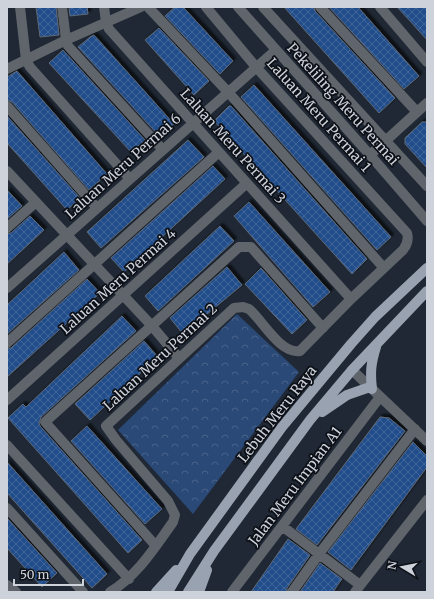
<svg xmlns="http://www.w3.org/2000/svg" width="434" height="599" font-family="Merriweather,serif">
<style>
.park{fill:url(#park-crowns)}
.building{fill:url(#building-cross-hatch);stroke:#5e6876;filter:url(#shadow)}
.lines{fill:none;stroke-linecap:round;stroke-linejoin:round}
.minor{stroke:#60656b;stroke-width:10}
.major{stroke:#99a2b0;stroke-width:10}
.labels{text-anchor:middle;stroke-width:3.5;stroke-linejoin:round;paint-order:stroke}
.street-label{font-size:14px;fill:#cdd2db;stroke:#0d1016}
</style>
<defs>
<pattern id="park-crowns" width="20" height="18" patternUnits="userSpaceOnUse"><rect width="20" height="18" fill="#2a4976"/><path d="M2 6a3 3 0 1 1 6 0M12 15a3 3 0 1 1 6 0" fill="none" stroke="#486289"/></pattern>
<pattern id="building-cross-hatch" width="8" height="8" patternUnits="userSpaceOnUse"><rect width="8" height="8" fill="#224d8b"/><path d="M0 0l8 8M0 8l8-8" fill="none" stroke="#41669b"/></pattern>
<filter id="shadow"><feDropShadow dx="3" dy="-3" stdDeviation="1" flood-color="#0009"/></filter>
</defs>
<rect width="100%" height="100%" fill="#1f2834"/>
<path class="park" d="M237 314 299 372 193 514 118 430Z"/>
<path class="building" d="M36 7H56L59 35 40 37Z
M69 7H87L88 14 70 16Z
M175 7H183L233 61 220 74 165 16Z
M284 7H314L315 11 395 98 394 99 379 113Z
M329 7H358L419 76 404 89Z
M397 7H427V40L410 21Z
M159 28 209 81 194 95 145 40Z
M94 35 174 124 160 137 78 47 90 37Z
M63 50 145 140 131 152 49 63Z
M17 71 107 174 89 190 12 102 7 100V77Z
M254 85 391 237 377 250 241 97Z
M229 106H231L367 259 352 274 214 121Z
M7 116 80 198 67 210 7 143Z
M422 122H427V168L405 144V138Z
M188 140 204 157 101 248 87 232Z
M213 166 225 179 124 272 111 258Z
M7 190 22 206 7 219Z
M249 202 330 292 313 307 234 216Z
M30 216 44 230 7 264V234L11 233Z
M220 226 234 241 158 311 145 296Z
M64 252 79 270 7 334V305Z
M227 267 242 285 183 334 170 318Z
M261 268 307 320 292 334 245 284Z
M87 279 100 293 7 377V349L11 348Z
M122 316 136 331 41 417 39 423 40 426 142 540 128 553 8 418 23 404 26 407Z
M144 341 158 357 90 420 75 404Z
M380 417 389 418 405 431 317 545 296 529Z
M87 426 162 509 145 524 71 441Z
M413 442 427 456V467L351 570 328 552Z
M7 462 107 574 92 588 7 493Z
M7 518 57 573 42 587 7 548Z
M288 539 310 555 287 588 286 592H251Z
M320 563 342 579 339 583 333 592H300Z"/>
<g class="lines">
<path class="minor" d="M20 7 26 60 30 67 130 179
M62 7 66 40 68 46 163 150
M104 7 106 22 109 29 193 123 351 299
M148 7 228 92 383 267
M238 7 370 155 427 221
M263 7 427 186
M320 7 417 112
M380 7 427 62
M7 69 66 40 141 7
M7 106 97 208
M370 155 427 103
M7 171 152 326 179 358
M7 228 36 202
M7 288 276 50
M7 343 219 152
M352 370 427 441
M7 400 247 183
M7 445 129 579
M7 508 83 592
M282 526 360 585
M156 546 45 422 239 247H251L323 328
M7 585 16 592
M110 592C138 575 155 547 173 522L175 515 168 501 116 440 106 426 234 308 243 307 249 309C263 321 280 354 300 351L351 299 403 250C407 245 409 240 407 233L256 67 206 7
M232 592 380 397
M292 592 319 554 415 429
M355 592 427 500"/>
<path class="major" d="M372 389C370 372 371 363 376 347
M322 412 347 395 370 387
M156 592 176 570
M168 592 190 554 282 427 351 344 375 317 427 268
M188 592 214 551 310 420 352 370 427 291
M199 592 207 570"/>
</g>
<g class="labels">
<g class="street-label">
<text transform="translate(343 104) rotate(48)" y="5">Pekeliling Meru Permai</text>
<text transform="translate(319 115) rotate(48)" y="5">Laluan Meru Permai 1</text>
<text transform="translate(233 146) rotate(48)" y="5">Laluan Meru Permai 3</text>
<text transform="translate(123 166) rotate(-42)" y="5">Laluan Meru Permai 6</text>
<text transform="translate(118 281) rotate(-42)" y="5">Laluan Meru Permai 4</text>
<text transform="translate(160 357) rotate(-43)" y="5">Laluan Meru Permai 2</text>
<text transform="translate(277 414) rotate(-52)" y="5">Lebuh Meru Raya</text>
<text transform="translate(295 486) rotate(-53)" y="5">Jalan Meru Impian A1</text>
</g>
</g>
<rect width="434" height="599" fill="none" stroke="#cdd2db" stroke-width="16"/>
<g transform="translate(402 567) rotate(280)" stroke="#0d1016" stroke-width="3" paint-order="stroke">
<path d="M0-3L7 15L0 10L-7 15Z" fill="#cdd2db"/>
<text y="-6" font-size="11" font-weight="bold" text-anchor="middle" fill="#cdd2db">N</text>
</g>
<path d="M14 579v6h69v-6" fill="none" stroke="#cdd2db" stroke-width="2"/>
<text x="20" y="579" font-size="12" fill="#cdd2db" stroke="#0d1016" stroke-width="3" paint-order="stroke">50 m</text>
</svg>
